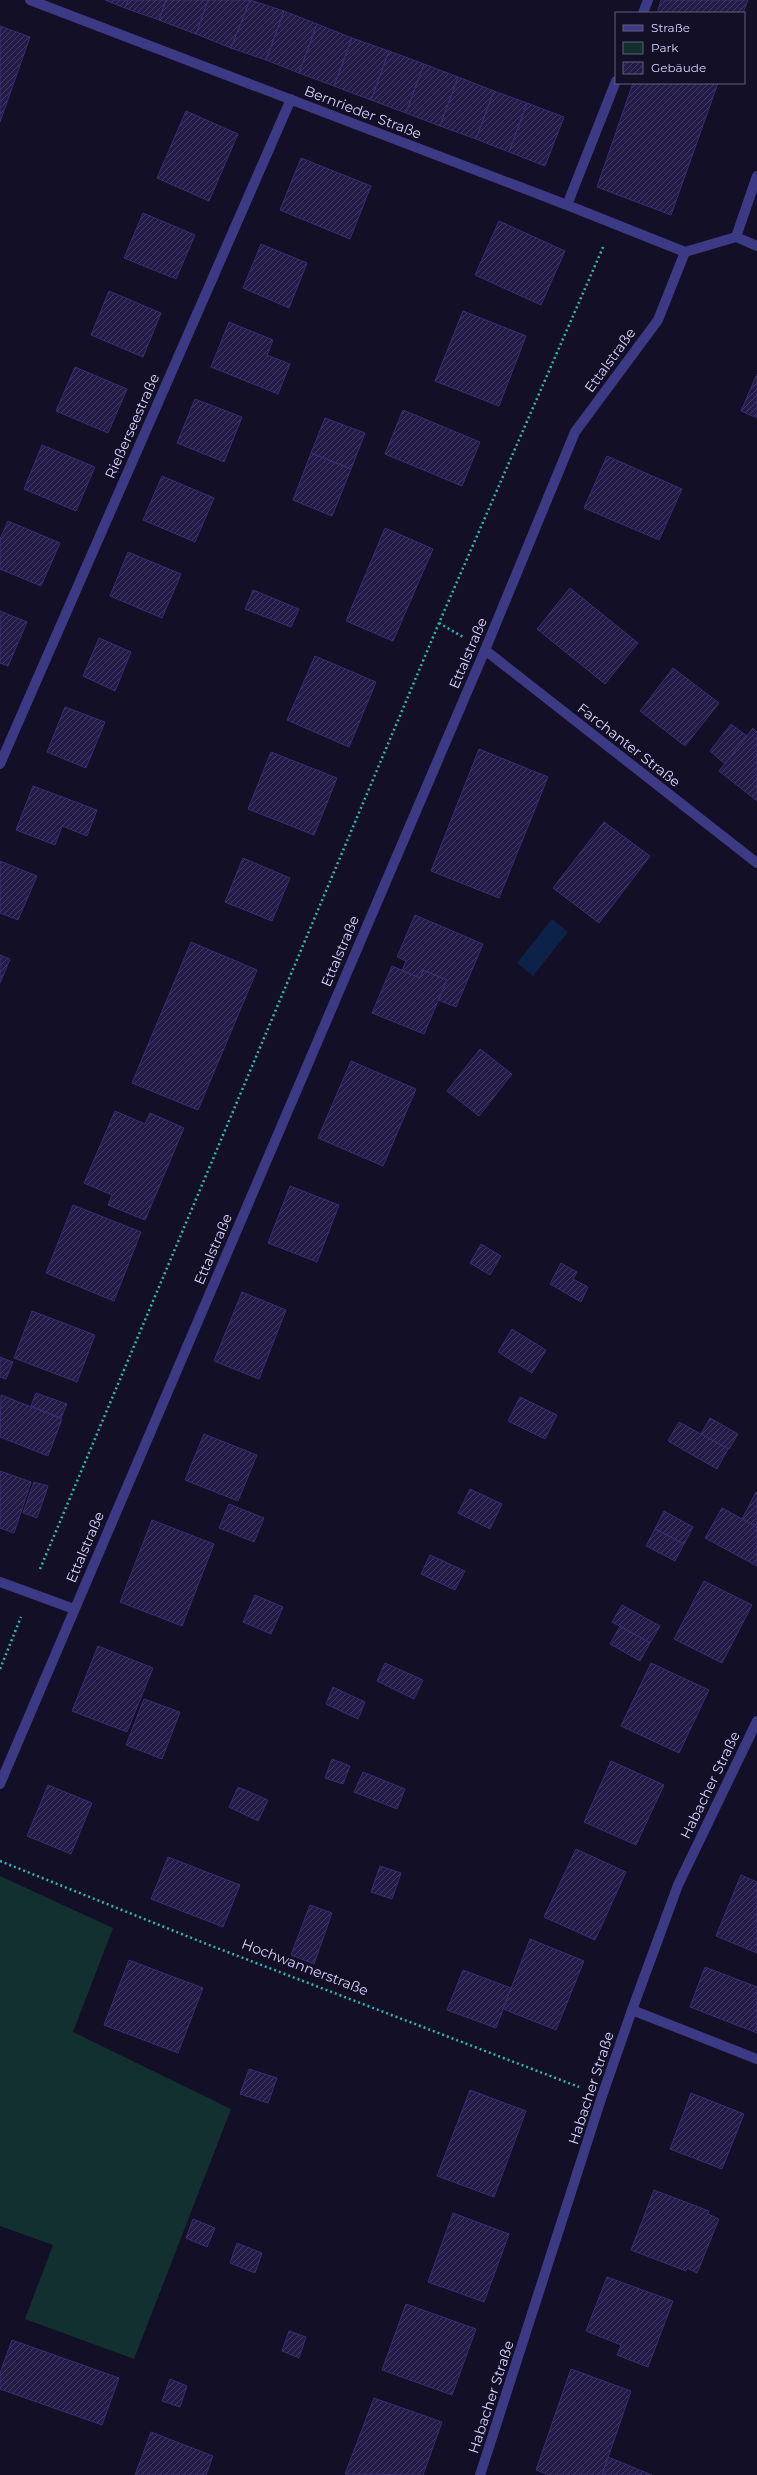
<svg xmlns="http://www.w3.org/2000/svg" width="757" height="2475" font-family="Montserrat,sans-serif">
<style>
.green{fill:#12302f}
.water{fill:#0c2248}
.building{fill:url(#building-hatch);stroke:#3b2d73}
.lines{fill:none;stroke-linecap:round;stroke-linejoin:round}
.path{stroke:#2fb8b0;stroke-width:2.5;stroke-dasharray:2 3;stroke-linecap:butt}
.minor{stroke:#3d3a85;stroke-width:10}
.labels{text-anchor:middle;stroke-width:3;stroke-linejoin:round;paint-order:stroke}
.street-label{font-size:14px;fill:#d9d4ff;stroke:#130f26}
</style>
<defs>
<pattern id="building-hatch" width="6" height="6" patternUnits="userSpaceOnUse"><rect width="6" height="6" fill="#241b47"/><path d="M-1 1l2-2M0 6l6-6M5 7l2-2" fill="none" stroke="#433b63"/></pattern>
</defs>
<rect width="100%" height="100%" fill="#130f26"/>
<path class="green" d="M0 1876 113 1928 73 2032 231 2109 134 2359 25 2319 53 2245 0 2226Z"/>
<path class="water" d="M552 919 568 932 533 976 517 963Z"/>
<path class="building" d="M105 0H128L125 8Z
M128 0H166L159 20 125 8Z
M166 0H208L196 34 159 20Z
M208 0H250L231 48 196 34Z
M250 0 284 11 266 60 231 48Z
M661 0H748L743 13H657Z
M284 11 317 24 299 73 266 60Z
M317 24 352 38 334 86 299 73Z
M0 26 30 37 0 122Z
M352 38 389 51 371 100 334 86Z
M389 51 424 64 406 113 371 100Z
M424 64 458 77 440 126 406 113Z
M458 77 494 91 476 139 440 126Z
M633 83H718L671 215 597 187Z
M494 91 527 103 509 152 476 139Z
M527 103 564 117 545 166 509 152Z
M186 111 238 134 209 201 157 178Z
M301 158 371 186 350 239 280 210Z
M143 213 195 235 176 279 124 258Z
M499 221 565 251 541 305 475 275Z
M261 244 307 263 289 308 243 288Z
M109 291 161 313 143 357 91 335Z
M463 311 526 336 499 406 435 381Z
M229 322 273 340 267 355 290 364 278 394 211 367Z
M75 367 127 389 108 433 56 411Z
M757 374V418L741 411Z
M195 399 242 417 224 462 177 443Z
M403 410 480 442 462 486 385 454Z
M325 418 365 433 351 469 311 453Z
M42 445 95 467 76 511 24 489Z
M311 453 351 469 332 516 293 500Z
M607 456 682 489 659 540 584 508Z
M162 476 214 498 195 542 143 520Z
M8 521 60 543 41 586 0 569V539Z
M385 528 433 549 393 641 346 621Z
M128 552 181 574 162 618 110 596Z
M570 588 638 643 605 684 537 629Z
M253 590 299 609 291 627 245 609Z
M0 611 27 622 8 666 0 663Z
M99 638 131 652 115 691 83 676Z
M315 656 376 682 349 747 287 720Z
M673 668 719 703 685 746 640 711Z
M65 707 105 722 86 768 47 752Z
M731 724 747 736 725 764 710 751Z
M753 728 757 732V801L719 771Z
M479 749 548 777 499 898 431 871Z
M271 752 337 778 314 835 248 809Z
M33 786 97 810 87 836 62 826 55 845 16 830Z
M604 822 650 856 599 923 553 888Z
M243 858 290 878 272 921 225 902Z
M0 861 37 876 18 920 0 913Z
M415 915 483 944 456 1007 438 1000 447 980 423 970 420 978 402 971 406 961 397 957Z
M191 942 257 970 198 1110 132 1083Z
M0 955 10 959 0 983Z
M392 966 420 978 423 970 447 980 424 1034 372 1013Z
M480 1049 512 1074 479 1116 447 1091Z
M351 1061 416 1089 383 1166 318 1138Z
M115 1111 145 1124 150 1113 184 1128 145 1220 108 1205 112 1195 84 1183Z
M290 1186 339 1205 317 1262 268 1243Z
M73 1205 141 1232 114 1301 46 1273Z
M481 1244 501 1256 490 1275 470 1263Z
M561 1263 577 1272 573 1279 588 1287 581 1302 550 1284Z
M242 1292 286 1310 259 1379 214 1361Z
M32 1311 95 1335 77 1382 14 1358Z
M512 1329 546 1350 532 1373 498 1352Z
M0 1357 13 1362 6 1379 0 1377Z
M36 1393 67 1404 61 1418 31 1406Z
M1 1395 62 1419 48 1456 0 1437Z
M520 1397 557 1415 545 1439 508 1421Z
M710 1418 738 1434 729 1449 701 1434Z
M679 1422 728 1449 717 1469 668 1441Z
M204 1434 257 1455 238 1501 185 1480Z
M0 1471 31 1482 14 1533 0 1528Z
M34 1482 48 1486 37 1518 23 1513Z
M470 1489 502 1504 490 1529 458 1513Z
M756 1492 757 1493V1527L742 1519Z
M229 1504 264 1518 254 1542 219 1528Z
M722 1508 757 1527V1566L705 1538Z
M664 1511 693 1527 684 1544 655 1529Z
M152 1520 214 1544 182 1626 120 1602Z
M655 1529 684 1544 675 1561 646 1546Z
M430 1555 465 1571 455 1590 421 1574Z
M704 1581 752 1605 722 1663 674 1639Z
M255 1595 283 1607 271 1634 243 1622Z
M622 1605 660 1626 650 1643 612 1622Z
M620 1626 650 1643 640 1661 610 1644Z
M98 1646 153 1668 127 1732 72 1711Z
M385 1663 423 1680 414 1699 377 1681Z
M651 1663 709 1690 679 1753 621 1726Z
M333 1687 365 1702 358 1719 326 1704Z
M144 1699 180 1712 162 1759 126 1745Z
M332 1759 350 1766 343 1784 325 1778Z
M611 1761 664 1785 636 1845 584 1822Z
M363 1772 405 1789 397 1809 354 1792Z
M48 1785 92 1803 71 1854 27 1836Z
M238 1787 268 1800 258 1821 229 1807Z
M576 1849 626 1872 595 1940 544 1917Z
M168 1857 240 1885 223 1927 151 1899Z
M380 1866 401 1873 392 1899 371 1892Z
M741 1875 757 1882V1953L716 1936Z
M310 1905 332 1913 314 1964 291 1955Z
M530 1939 584 1961 556 2030 503 2009Z
M129 1960 203 1988 178 2053 104 2025Z
M705 1967 757 1987V2033L690 2007Z
M463 1970 511 1988 496 2028 447 2010Z
M249 2069 277 2078 268 2103 240 2094Z
M470 2090 526 2111 494 2197 437 2176Z
M691 2093 744 2114 722 2169 670 2149Z
M654 2190 709 2211 708 2214 719 2219 697 2273 687 2268 686 2271 631 2250Z
M453 2213 509 2234 484 2302 428 2282Z
M193 2219 215 2228 207 2247 186 2238Z
M237 2243 262 2253 255 2273 230 2263Z
M607 2277 673 2301 648 2367 617 2355 621 2345 586 2331Z
M406 2304 476 2329 452 2395 382 2370Z
M289 2331 306 2337 299 2358 282 2351Z
M12 2340 119 2378 102 2425 0 2389V2373Z
M571 2369 631 2391 602 2475H549L536 2470Z
M170 2379 187 2386 180 2407 162 2401Z
M374 2398 442 2422 423 2475 345 2474Z
M151 2432 213 2456 206 2475H135Z
M608 2457 652 2475H602Z"/>
<g class="lines">
<path class="path" d="M439 623 463 637
M40 1569 439 623 604 245
M0 1669 21 1617
M0 1861 204 1943 579 2087"/>
<path class="minor" d="M30 0 567 205 685 252
M643 13 648 0
M567 205 616 81
M736 237 757 176
M736 237 757 246
M485 650 757 863
M0 764 291 99
M0 1582 74 1609
M0 1784 485 650 575 432 658 320 685 252 736 237
M632 2010 757 2059
M480 2475 602 2096 632 2010 678 1885 757 1721"/>
</g>
<g class="labels">
<g class="street-label">
<text transform="translate(363 112) rotate(21)" y="5">Bernrieder Straße</text>
<text transform="translate(610 360) rotate(-54)" y="5">Ettalstraße</text>
<text transform="translate(132 426) rotate(-66)" y="5">Rießerseestraße</text>
<text transform="translate(468 653) rotate(-67)" y="5">Ettalstraße</text>
<text transform="translate(629 745) rotate(38)" y="5">Farchanter Straße</text>
<text transform="translate(340 951) rotate(-67)" y="5">Ettalstraße</text>
<text transform="translate(213 1249) rotate(-67)" y="5">Ettalstraße</text>
<text transform="translate(85 1547) rotate(-67)" y="5">Ettalstraße</text>
<text transform="translate(710 1785) rotate(-64)" y="5">Habacher Straße</text>
<text transform="translate(305 1967) rotate(21)" y="5">Hochwannerstraße</text>
<text transform="translate(591 2088) rotate(-72)" y="5">Habacher Straße</text>
<text transform="translate(491 2397) rotate(-72)" y="5">Habacher Straße</text>
</g>
</g>
<rect x="615" y="12" width="130" height="72" fill="#130f26" stroke="#625e7d"/>
<rect x="623" y="25" width="20" height="6" fill="#3d3a85" stroke="#625e7d"/>
<text x="651" y="32" font-size="12" fill="#d9d4ff">Straße</text>
<rect x="623" y="42" width="20" height="12" fill="#12302f" stroke="#625e7d"/>
<text x="651" y="52" font-size="12" fill="#d9d4ff">Park</text>
<rect x="623" y="62" width="20" height="12" fill="url(#building-hatch)" stroke="#625e7d"/>
<text x="651" y="72" font-size="12" fill="#d9d4ff">Gebäude</text>
</svg>
